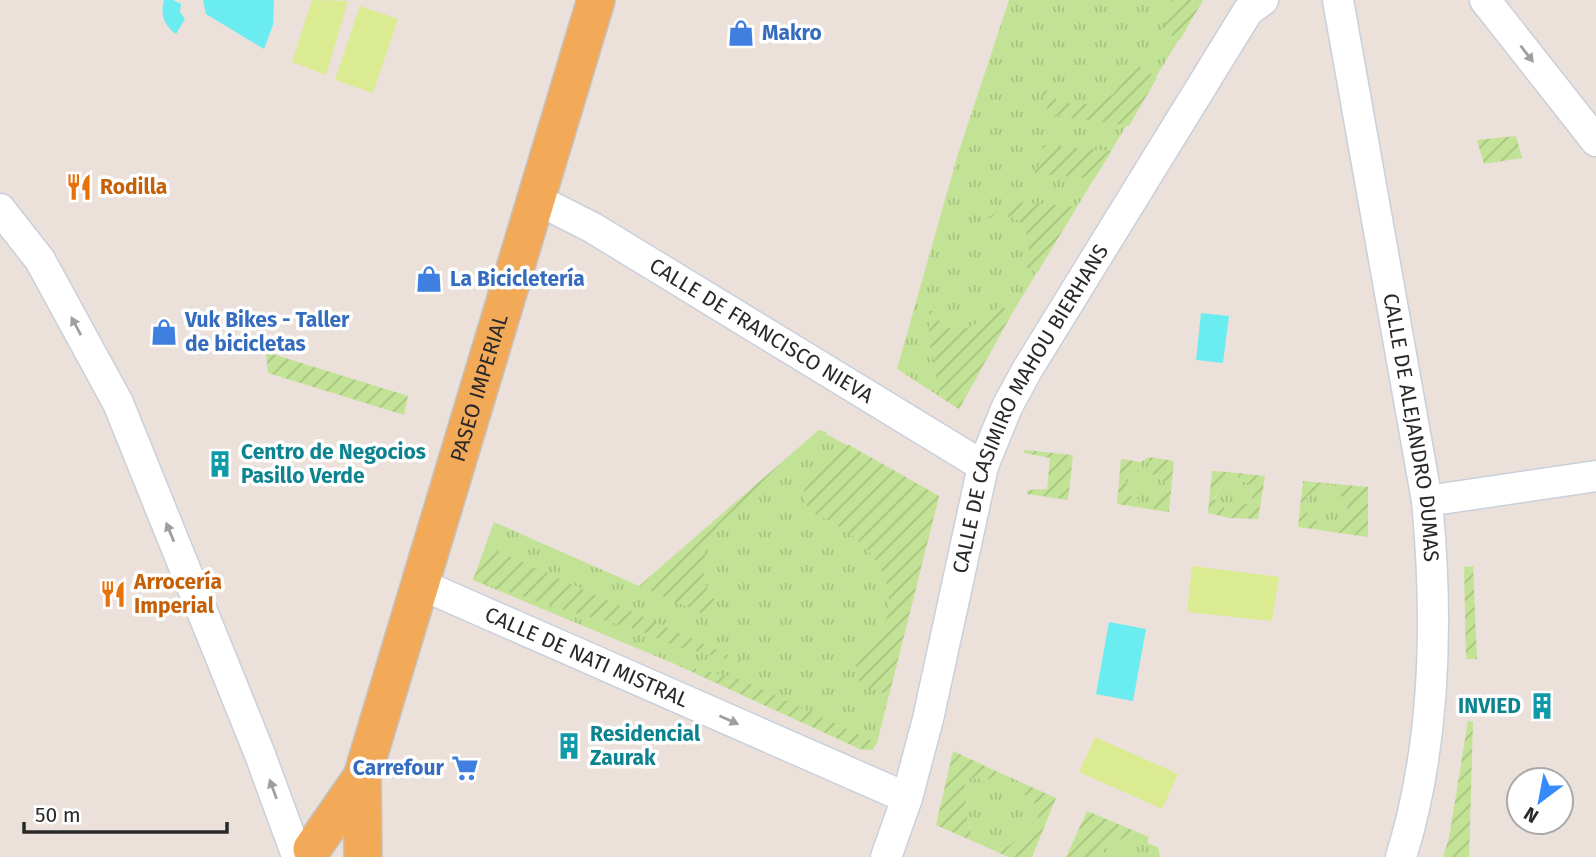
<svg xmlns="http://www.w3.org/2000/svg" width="1596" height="857" font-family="'Fira Sans',sans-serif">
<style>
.park{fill:url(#park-tufts)}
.garden{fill:url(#garden-furrows)}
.pitch{fill:#daeb91}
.water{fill:#6becf0}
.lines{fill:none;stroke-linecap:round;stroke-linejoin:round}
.minor-casing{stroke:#c9d0db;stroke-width:33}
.major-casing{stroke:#c3c3c3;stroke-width:40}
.minor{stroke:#fff;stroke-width:30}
.major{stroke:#f2aa59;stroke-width:37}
.oneway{fill:#9f9f9f}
.labels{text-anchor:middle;stroke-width:7;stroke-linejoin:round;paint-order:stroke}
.shop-label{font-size:21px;font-weight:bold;fill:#366cbe;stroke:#fff;text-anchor:start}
.food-label{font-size:21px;font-weight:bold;fill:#c56008;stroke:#fff;text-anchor:start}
.street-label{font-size:21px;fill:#292929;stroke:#fff}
.culture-label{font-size:21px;font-weight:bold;fill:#0d838f;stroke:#fff;text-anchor:start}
</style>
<defs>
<pattern id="park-tufts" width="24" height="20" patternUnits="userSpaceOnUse" patternTransform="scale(1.75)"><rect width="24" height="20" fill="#c2e395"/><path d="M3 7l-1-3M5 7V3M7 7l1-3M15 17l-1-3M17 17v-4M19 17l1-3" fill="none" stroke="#a7c380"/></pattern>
<pattern id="garden-furrows" width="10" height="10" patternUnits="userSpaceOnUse" patternTransform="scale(1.75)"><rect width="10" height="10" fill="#c2e395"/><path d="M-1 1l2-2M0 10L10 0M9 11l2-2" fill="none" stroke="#a7c380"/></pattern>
</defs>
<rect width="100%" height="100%" fill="#ece0da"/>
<path class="park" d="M1009 0H1203L1011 315 959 409 897 369 958 154Z
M819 430 939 496 877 743 872 750 860 749 675 664 473 580 494 522 639 586Z
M1149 457V472L1167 482 1154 504V510L1136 507 1139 500 1127 494 1125 477 1139 471 1141 462Z
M1228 472 1237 473 1239 481 1249 483 1253 504H1240L1230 518 1221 516 1225 507 1214 500Z
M1324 483 1335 484 1333 493 1347 498 1346 521 1333 524 1332 532 1319 530 1320 522 1308 518 1306 496 1325 492Z
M998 772 1023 783 1016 789 1029 797 1039 809 1036 826 1010 845 995 851 968 839 971 832 966 814 965 778 997 779Z
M1135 831 1149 837 1147 843 1158 847 1160 857H1096L1111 843 1132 835Z"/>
<path class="garden" d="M1172 0H1203L1180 40 1162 30 1172 8Z
M1137 65 1157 78 1129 126 1049 115 1039 84 1061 103 1087 104 1101 101 1113 94Z
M1516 136 1522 158 1484 164 1477 140Z
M1043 145 1112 151 1094 179 1034 173 1038 167Z
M1015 202 1077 207 1037 273 1022 265 1029 249 1025 226C1011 214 1002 215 985 219Z
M1001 304 1011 315 959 409 940 397 929 339V311H932C952 346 980 324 1001 304Z
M266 352 408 396 404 415 268 373Z
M819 430 827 432 721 522C711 534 704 545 705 561L701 562 705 580 703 581 716 602 704 614 639 586Z
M849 445 939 496 889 695 860 684C845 635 873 650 886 620 889 613 889 606 889 599 887 555 846 526 808 511L804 495 805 484 841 446Z
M1025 450 1073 455 1068 500 1027 494V490L1047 489 1050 458 1024 453Z
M1149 457 1174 461 1169 512 1154 510V504L1167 482 1149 472Z
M1121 459 1141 462 1139 471 1125 477 1127 494 1139 500 1136 507 1117 504Z
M1212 471 1228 472 1214 499 1225 507 1221 516 1208 513Z
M1237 473 1265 476 1258 519 1230 518 1240 504H1253L1249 483 1239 481Z
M1303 481 1324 483 1325 492 1306 496 1308 518 1320 522 1319 530 1298 527Z
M1335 484 1368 487V537L1332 532 1333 524 1346 520 1347 499 1333 493Z
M487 546 748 664 678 647 633 628 560 609 473 580Z
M1473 566 1477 659H1466L1464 567Z
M675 664 737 678 877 743 872 750 860 749Z
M1468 721 1473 722 1469 857H1443L1449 838Z
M953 751 998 772 997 779 965 778 966 814 971 832 968 839 936 825Z
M1023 783 1056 798 1032 857H1008L995 851 1010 845 1036 825 1039 809 1029 797 1015 789Z
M1087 811 1135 831 1132 835 1111 843 1096 857H1066Z"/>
<path class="pitch" d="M312 0 348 1 326 75 292 62Z
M360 6 398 19 373 93 335 80Z
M1192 566 1279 577 1272 621 1187 612Z
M1095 737 1178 774 1162 809 1079 772Z"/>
<path class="water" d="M164 0H173L181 4 180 12 185 19 176 34C164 26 160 14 164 0Z
M203 0H274L273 25 264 49 206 14Z
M1201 313 1229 316 1223 363 1196 360Z
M1109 622 1146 629 1133 701 1096 694Z"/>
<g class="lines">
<defs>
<g id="minor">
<path id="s1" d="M1338 0 1427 501C1438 617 1436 745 1401 857"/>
<path d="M1485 0 1596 141"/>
<path id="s2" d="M536 199 593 228 983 466"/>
<path d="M0 209 40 260 118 403 259 752 296 853"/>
<path d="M1427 501 1596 476"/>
<path id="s3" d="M420 584 907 798"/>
<path id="s4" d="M886 857 907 798 928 719 983 466 1007 407 1027 370 1248 11 1263 0"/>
</g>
<g id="major">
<path d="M362 777 363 857"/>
<path id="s5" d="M312 849 362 777 596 0"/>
</g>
</defs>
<use href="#minor" class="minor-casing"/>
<use href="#major" class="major-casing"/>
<use href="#minor" class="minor"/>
<use href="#major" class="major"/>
</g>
<defs><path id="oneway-solid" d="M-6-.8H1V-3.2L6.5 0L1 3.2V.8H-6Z" transform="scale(1.75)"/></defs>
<g class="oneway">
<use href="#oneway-solid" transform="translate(1527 54) rotate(52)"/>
<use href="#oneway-solid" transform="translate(76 326) rotate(-118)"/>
<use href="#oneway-solid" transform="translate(170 532) rotate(-112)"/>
<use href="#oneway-solid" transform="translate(729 720) rotate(24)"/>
<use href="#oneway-solid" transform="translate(273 789) rotate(-110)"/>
</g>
<defs>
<symbol id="shop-bare" viewBox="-9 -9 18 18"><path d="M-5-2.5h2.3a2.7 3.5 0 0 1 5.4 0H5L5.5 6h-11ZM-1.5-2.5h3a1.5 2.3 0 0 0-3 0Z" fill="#3f7fe0" stroke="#fff" stroke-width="2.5" paint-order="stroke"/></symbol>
<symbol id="restaurant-bare" viewBox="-9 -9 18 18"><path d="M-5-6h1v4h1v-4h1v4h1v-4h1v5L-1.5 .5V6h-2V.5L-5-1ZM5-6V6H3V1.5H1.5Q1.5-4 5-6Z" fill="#e8710a" stroke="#fff" stroke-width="2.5" paint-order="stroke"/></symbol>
<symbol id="building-bare" viewBox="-9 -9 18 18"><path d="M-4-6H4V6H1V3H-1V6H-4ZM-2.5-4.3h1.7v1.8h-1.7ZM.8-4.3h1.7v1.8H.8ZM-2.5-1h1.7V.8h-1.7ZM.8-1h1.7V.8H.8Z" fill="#0f9aa8" stroke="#fff" stroke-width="2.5" paint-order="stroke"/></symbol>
<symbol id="supermarket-bare" viewBox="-9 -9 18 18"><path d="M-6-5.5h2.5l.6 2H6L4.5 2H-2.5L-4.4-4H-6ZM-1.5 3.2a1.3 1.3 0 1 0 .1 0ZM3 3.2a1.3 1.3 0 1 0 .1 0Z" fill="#3f7fe0" stroke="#fff" stroke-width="2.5" paint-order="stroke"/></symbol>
</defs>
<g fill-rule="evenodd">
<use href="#shop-bare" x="722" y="14" width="38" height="38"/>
<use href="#restaurant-bare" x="60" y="168" width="38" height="38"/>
<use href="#shop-bare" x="410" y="260" width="38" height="38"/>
<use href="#shop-bare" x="145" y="313" width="38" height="38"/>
<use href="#building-bare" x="201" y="445" width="38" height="38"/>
<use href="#restaurant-bare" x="94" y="575" width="38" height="38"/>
<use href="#building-bare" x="1523" y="687" width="38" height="38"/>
<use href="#building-bare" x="550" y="727" width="38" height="38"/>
<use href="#supermarket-bare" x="446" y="749" width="38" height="38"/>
</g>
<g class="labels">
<g class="shop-label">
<text x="762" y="40">Makro</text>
<text x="450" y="286">La Bicicletería</text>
<text x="185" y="327">Vuk Bikes - Taller<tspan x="185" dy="24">de bicicletas</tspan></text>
<text x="444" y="775" text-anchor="end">Carrefour</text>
</g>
<g class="food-label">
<text x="100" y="194">Rodilla</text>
<text x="134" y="589">Arrocería<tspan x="134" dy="24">Imperial</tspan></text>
</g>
<g class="street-label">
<text dy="7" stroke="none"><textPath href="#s2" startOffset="261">CALLE DE FRANCISCO NIEVA</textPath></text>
<text dy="7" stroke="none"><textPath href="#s5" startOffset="494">PASEO IMPERIAL</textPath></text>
<text dy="7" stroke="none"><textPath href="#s4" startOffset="474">CALLE DE CASIMIRO MAHOU BIERHANS</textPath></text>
<text dy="7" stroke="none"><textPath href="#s1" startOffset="434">CALLE DE ALEJANDRO DUMAS</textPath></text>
<text dy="7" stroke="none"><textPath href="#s3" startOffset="182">CALLE DE NATI MISTRAL</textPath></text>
</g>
<g class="culture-label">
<text x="241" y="459">Centro de Negocios<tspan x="241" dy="24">Pasillo Verde</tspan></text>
<text x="1521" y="713" text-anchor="end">INVIED</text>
<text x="590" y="741">Residencial<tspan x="590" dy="24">Zaurak</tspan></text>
</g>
</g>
<g transform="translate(1540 801) rotate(212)"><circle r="33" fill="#ffffff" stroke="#a9a9a9" stroke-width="2"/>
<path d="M0-5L12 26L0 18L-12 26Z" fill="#378afc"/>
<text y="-10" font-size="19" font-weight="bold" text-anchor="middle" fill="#292929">N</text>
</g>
<path d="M24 822v10h203v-10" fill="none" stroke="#292929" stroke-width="3.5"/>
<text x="35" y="822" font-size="21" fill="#292929" stroke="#ffffff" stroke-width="5" paint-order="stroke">50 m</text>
</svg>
